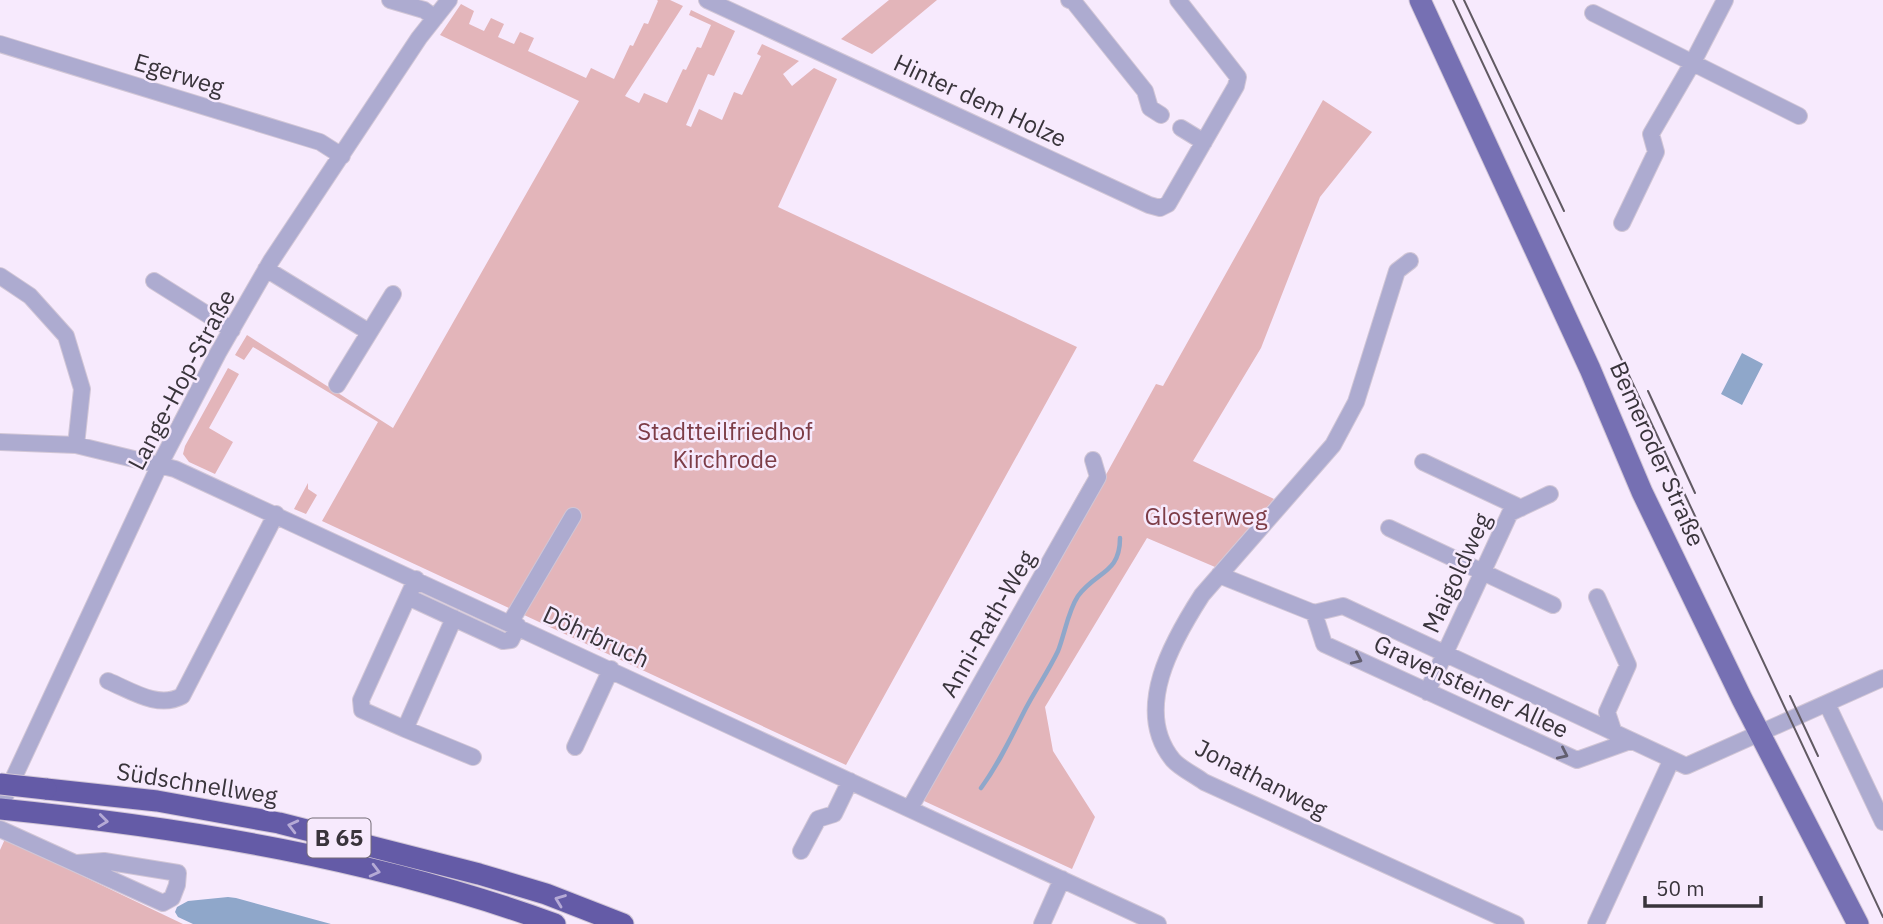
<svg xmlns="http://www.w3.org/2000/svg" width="1883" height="924" font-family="'IBM Plex Sans',sans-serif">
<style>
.green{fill:#e3b5ba}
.water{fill:#8fa7ca}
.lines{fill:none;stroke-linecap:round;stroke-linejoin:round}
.stream{stroke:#8fa7ca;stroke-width:4.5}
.minor-casing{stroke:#d1c6d6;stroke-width:18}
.major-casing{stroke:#d1c6d6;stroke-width:23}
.highway-casing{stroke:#d1c6d6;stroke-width:23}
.minor{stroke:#adabd0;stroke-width:16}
.major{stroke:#7670b3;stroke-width:21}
.highway{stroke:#645ba7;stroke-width:21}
.tram{stroke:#615a63;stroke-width:2}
.highway-bridge-casing{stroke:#d1c6d6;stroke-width:23;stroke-linecap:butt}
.highway-bridge{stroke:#645ba7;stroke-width:21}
.oneway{stroke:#625e6f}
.oneway2{stroke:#b5aad6}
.labels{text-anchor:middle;stroke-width:5;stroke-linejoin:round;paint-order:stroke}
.shield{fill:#f7eafd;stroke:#726b75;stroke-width:2}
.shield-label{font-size:23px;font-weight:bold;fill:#39343b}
.street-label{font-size:24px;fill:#39343b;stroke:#f7eafd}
.park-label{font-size:24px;fill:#7d3d47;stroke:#f7eafd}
</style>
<rect width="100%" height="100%" fill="#f7eafd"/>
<path class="green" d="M657 0H670L683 6 625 96 639 103 644 93 667 103 683 69 686 70 697 47 701 48 711 25 689 15 691 10 735 31 714 76 708 74 686 125 691 127 699 109 722 120 734 92 742 95 761 56 757 54 762 44 799 61 783 74 792 86 814 68 837 79 778 207 1077 347 846 765 322 521 378 422 253 347 244 360 235 355 247 335 393 428 579 101 440 35 461 4 474 11 469 24 484 31 491 18 504 24 498 37 514 44 520 32 534 38 528 51 586 78 591 68 614 79 630 45 633 46 644 23 648 24 658 1Z
M889 0H937L872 54 841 39Z
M1323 100 1372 132 1320 197 1261 348 1193 461 1274 499 1215 567 1147 538 1045 707 1053 751 1095 817 1072 869 911 795 1084 484 1097 491 1156 384 1163 386Z
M228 368 239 374 209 428 233 442 215 474 189 462 183 454 185 446Z
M308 483V489L317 495 306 514 294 509Z
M5 839 183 924H0V850Z"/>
<path class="water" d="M1742 353 1763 364 1742 405 1721 394Z
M228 897 236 898 331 924H193L178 917 175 912 177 907 188 901Z"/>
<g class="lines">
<path class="stream" d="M981 788C1000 762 1012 735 1026 708 1036 689 1049 670 1058 651 1065 633 1068 611 1078 596 1096 571 1120 574 1120 538"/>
<defs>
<path id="minor" d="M390 0 424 10 435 18
M707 0 1149 205 1160 208 1168 204 1236 86 1238 77 1178 0
M1069 0 1073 1 1145 91 1150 108 1161 115
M1593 13 1799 116
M0 44 320 142 342 156
M1181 128 1204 142
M1622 223 1656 152 1651 134 1693 62 1725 0
M1410 261 1397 271 1356 402 1333 445 1202 595C1173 640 1132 710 1173 760 1181 769 1195 775 1204 782L1516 924
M266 269 369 332
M0 276 30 296 66 336 82 389 76 445
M154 281 232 330
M337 385 393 294
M0 442 76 445 175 469 1158 924
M1423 462 1521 508
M1389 528 1553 605
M1219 575 1314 613 1343 606 1686 766 1883 678
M416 579 361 700 362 710 405 729 454 618
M408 597 503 641 511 640 518 626
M1597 597 1628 665 1607 712 1614 733
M1314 613 1324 644 1577 760 1630 741
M510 623 573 516
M108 681C132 691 158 709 182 696L276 514
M1427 692 1510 513 1550 494
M1827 704 1883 822
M405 729 473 757
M575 747 611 669
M0 807 160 464 218 353 271 261 419 38 449 0
M910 808 1098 477 1093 460
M0 829 163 903 172 898 177 885 178 873 104 861 77 863
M801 851 818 819 834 814 850 781
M1042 924 1062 879
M1596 924 1671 761"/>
<path id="major" d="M1420 0 1590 369 1642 492 1742 699 1858 924"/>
<path id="highway" d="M46 789 157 801 279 823 479 874 546 894 623 924
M0 809C188 828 377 859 555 924"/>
</defs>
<use href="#minor" class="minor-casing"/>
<use href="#major" class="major-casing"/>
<use href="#highway" class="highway-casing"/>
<use href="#minor" class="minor"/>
<use href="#major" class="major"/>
<use href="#highway" class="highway"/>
<path class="tram" d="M1453 0 1883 917
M1464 0 1564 211
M1648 391 1695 493
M1790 696 1818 756"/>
<defs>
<path id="highway-bridge" d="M0 784 46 789"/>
</defs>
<use href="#highway-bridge" class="highway-bridge-casing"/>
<use href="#highway-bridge" class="highway-bridge"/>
</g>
<defs><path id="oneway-chevron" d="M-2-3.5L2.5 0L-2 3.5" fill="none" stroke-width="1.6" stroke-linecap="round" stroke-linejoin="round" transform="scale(1.75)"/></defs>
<g class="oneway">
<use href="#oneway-chevron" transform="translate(1357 659) rotate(25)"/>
<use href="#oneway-chevron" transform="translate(1563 754) rotate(25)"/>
</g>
<g class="oneway2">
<use href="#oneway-chevron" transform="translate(103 821) rotate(7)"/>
<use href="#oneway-chevron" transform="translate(293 826) rotate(-166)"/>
<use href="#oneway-chevron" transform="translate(375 871) rotate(14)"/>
<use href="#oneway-chevron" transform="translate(560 900) rotate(-159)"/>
</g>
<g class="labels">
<rect class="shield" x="307.5" y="818.5" width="63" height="39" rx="5"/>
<g class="shield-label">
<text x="339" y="846">B 65</text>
</g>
<g class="street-label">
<text transform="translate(179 75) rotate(17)" y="8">Egerweg</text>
<text transform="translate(980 101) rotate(25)" y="8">Hinter dem Holze</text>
<text transform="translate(182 380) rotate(-62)" y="8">Lange-Hop-Straße</text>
<text transform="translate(1657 454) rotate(66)" y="8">Bemeroder Straße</text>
<text transform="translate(1457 573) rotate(-65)" y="8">Maigoldweg</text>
<text transform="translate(988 624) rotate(-60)" y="8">Anni-Rath-Weg</text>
<text transform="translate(596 637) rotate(25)" y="8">Döhrbruch</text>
<text transform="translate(1471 687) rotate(25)" y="8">Gravensteiner Allee</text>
<text transform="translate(1261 779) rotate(27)" y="8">Jonathanweg</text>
<text transform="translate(197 784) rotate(9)" y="8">Südschnellweg</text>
</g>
<g class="park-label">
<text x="725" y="440">Stadtteilfriedhof<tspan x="725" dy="28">Kirchrode</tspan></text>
<text x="1206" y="525">Glosterweg</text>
</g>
</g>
<path d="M1645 896v10h116v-10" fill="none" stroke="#39343b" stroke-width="3.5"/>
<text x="1656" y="896" font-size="21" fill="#39343b" stroke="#f7eafd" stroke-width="5" paint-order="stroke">50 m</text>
</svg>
